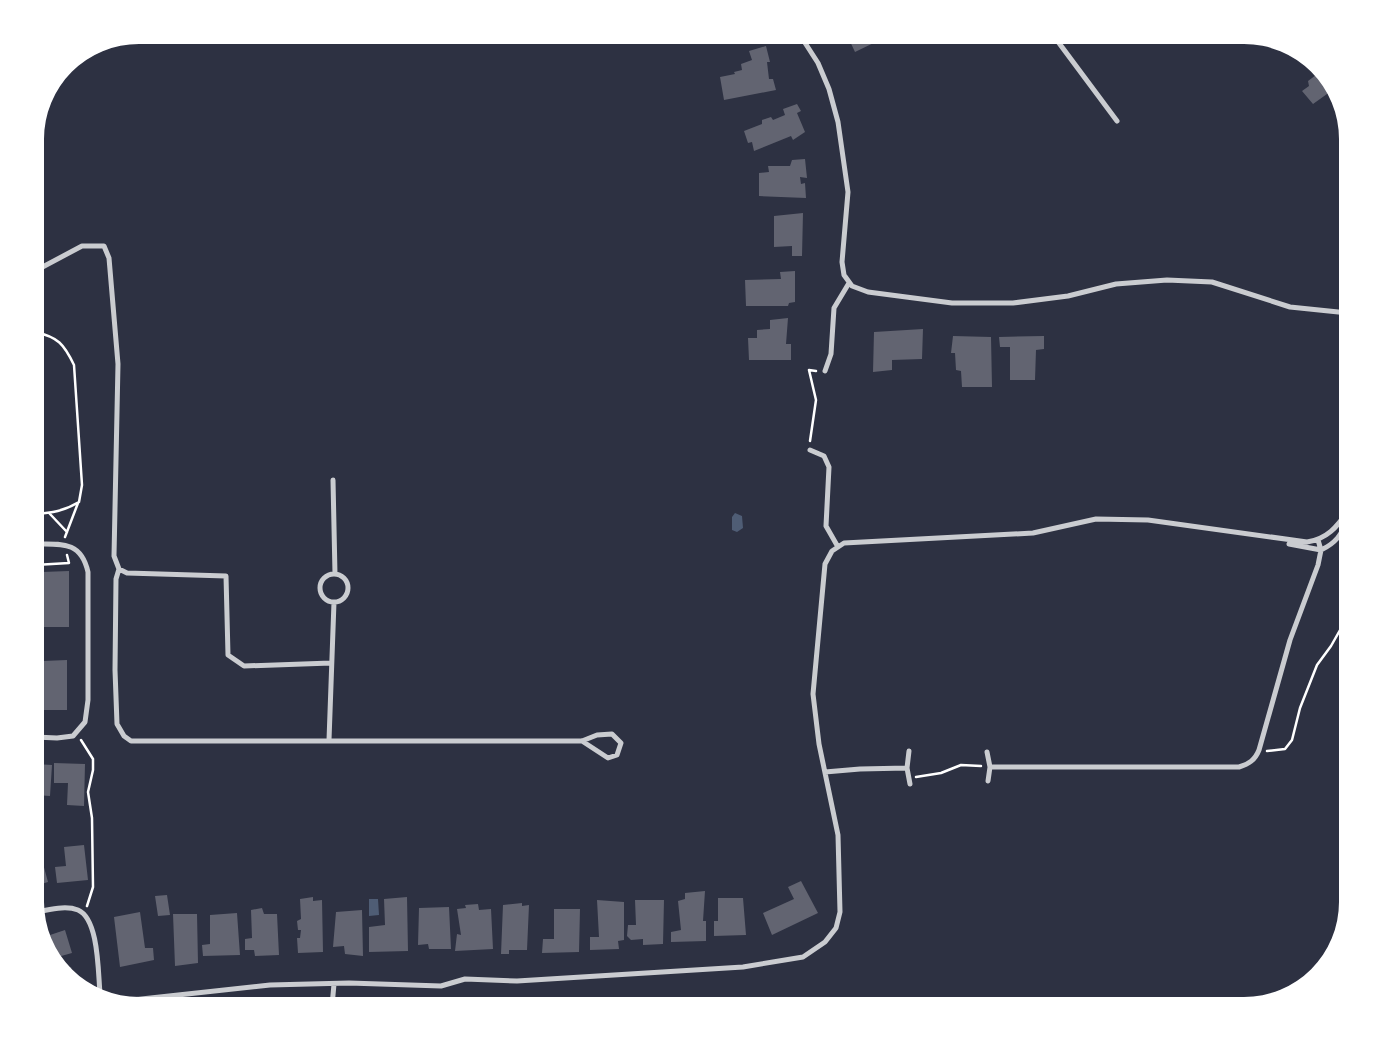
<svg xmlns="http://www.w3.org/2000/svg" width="1383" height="1041" font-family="Bitter,serif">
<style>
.water{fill:#4f5d75}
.building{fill:#626471}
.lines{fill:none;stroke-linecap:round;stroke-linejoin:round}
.path{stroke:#fff;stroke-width:2.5}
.minor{stroke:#caccd0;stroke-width:5}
</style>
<rect width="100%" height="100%" fill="#2d3142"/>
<path class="water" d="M735 513 742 516 743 528 737 532 732 530V517Z
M369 899H378L379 915 369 916Z"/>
<path class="building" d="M847 35H899L890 40 888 36 855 52Z
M766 46 770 62H767L769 79H773L776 90 724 100 720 77 735 74 734 72 742 70 741 64 752 60 749 51Z
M1320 72 1334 89 1313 104 1302 91 1309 86 1308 81Z
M797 104 801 111 797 113 805 132 793 140 791 136 754 151 752 142 748 143 744 131 762 124V120L771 117 773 120 785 115 783 109Z
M805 159 807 178 800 177 801 184 805 183 806 198 759 196V173L769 172 768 166H790L792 160Z
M803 213 802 256H792V246L774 247V216Z
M795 271V302L789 303 788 306H746L745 280 781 279 780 272Z
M788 318 786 344H791V360H749L748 338H757V330L770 329V320Z
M923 329 922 359 892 360V370L873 372 874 332Z
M953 336 991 337 992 387H962L961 371 956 370 955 353H951Z
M1044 336V349L1036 350 1035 380H1010V347H1000L999 337Z
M69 571V627H43L42 572Z
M35 589H40L39 607H35Z
M67 660V710H44L43 661Z
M35 678 42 679 41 698H35Z
M54 763 85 764 84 806 67 805 68 783H54Z
M35 764 52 765 50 796 35 795Z
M84 845 88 880 57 883 55 867 66 866 64 847Z
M39 849 48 882 35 886V850Z
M801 881 818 913 772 935 763 913 794 899 788 887Z
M705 891 703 921H706V941L671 942V932L681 930 678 901 685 899V893Z
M167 895 170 915 158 916 155 896Z
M313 897V901L322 900 323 952 298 953 297 938H300L301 930H298L297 921 301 919 300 899Z
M407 897 408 951 369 952V927L385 925 384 899Z
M718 898H743L746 935 714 936V921H718Z
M597 900 624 902V940L618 941 619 949 590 950V937H599Z
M635 900H664L663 944 643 945V939L631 940 627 936 628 925H636Z
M522 903V906L529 905 527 950H509V954H501L503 905Z
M478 904 479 910 491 909 493 949 455 951 457 934 461 935 457 909 466 908 465 905Z
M449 907 451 949H429L428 944 418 945 419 908Z
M262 908 264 914H277L279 955 255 956 254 950H245V939L252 938 251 910Z
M554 909H580L579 952 542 953 543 939H554Z
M362 910 363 956 345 954 344 946 333 947 336 912Z
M140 912 145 948H153L154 960 120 967 114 917Z
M237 913 240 955 203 956 202 945 210 944V915Z
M173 914H197L198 963 175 966Z
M65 930 72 953 54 958 45 944 52 942 50 935Z
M71 967 76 985 63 970Z"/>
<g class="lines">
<path class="path" d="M810 441 816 400 809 370 816 371
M35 514C52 513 64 511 79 502L82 485 74 365C64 344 58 337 35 332
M50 514 67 532
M65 537 78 503
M35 565 69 563 67 555
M81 740 93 759V770L88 792 92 818 93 887 87 906
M1267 751 1285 749 1292 740 1300 708 1317 665 1331 646 1348 616
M916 777 941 773 961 765 981 766"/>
<path class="minor" d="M800 35 818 63 829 89 838 122 848 192 842 262 844 275 852 286 868 292 952 303H1013L1068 296 1116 284 1167 280 1212 282 1290 307 1348 313
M1053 35 1117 121
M35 271 82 246H104L109 258 118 364 114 556 119 569 116 579 115 670 117 724 124 736 131 741H582L597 735 612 734 621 743 617 755 608 758 582 741
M825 371 831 354 834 308 849 283
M810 450 824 456 829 467 826 526 838 547
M333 480 335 574
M1289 544 1321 550
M1321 550C1336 543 1341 535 1348 520
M119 569 127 573 226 576 228 655 244 666 331 663
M320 588a14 14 0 1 1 28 0a14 14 0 1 1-28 0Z
M35 737 57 738 73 736 85 722 88 700V572C81 541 62 544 35 544
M329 740 334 602
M909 751 907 768 910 784
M987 752 990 767 988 781
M990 767H1239C1249 764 1255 760 1259 750L1290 640 1318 565 1321 550 1318 540
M825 772 860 769 907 768
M36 912C49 910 65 905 78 910 99 919 98 973 100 993
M123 1001 270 985 349 983 441 986 465 979 517 981 743 967 803 957 825 942 836 928 840 912 838 835 819 744 813 694 825 564 832 551 844 543 1033 533 1096 519 1148 520 1307 542C1327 539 1337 527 1348 511
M332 1006 334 984"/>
</g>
<path d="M0 0H1383V1041H0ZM139 44H1244A95 95 0 0 1 1339 139V902A95 95 0 0 1 1244 997H139A95 95 0 0 1 44 902V139A95 95 0 0 1 139 44Z" fill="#fff" fill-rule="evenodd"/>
</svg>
